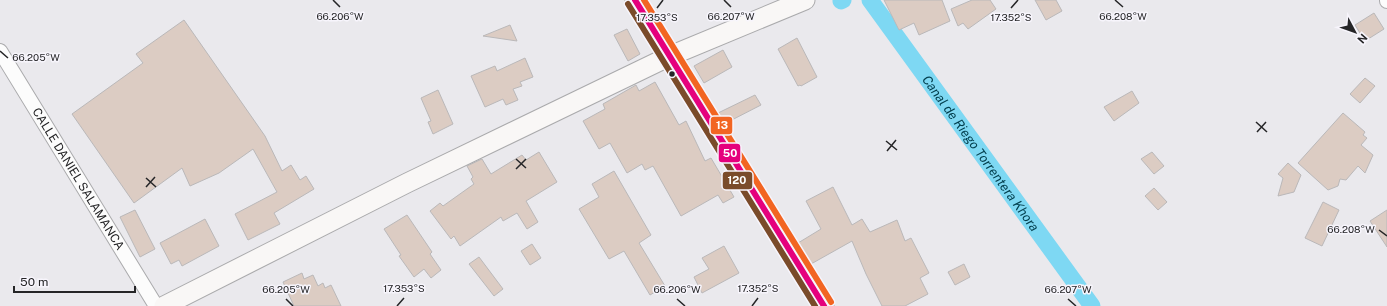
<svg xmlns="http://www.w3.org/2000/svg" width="1387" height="306" font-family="'Public Sans',sans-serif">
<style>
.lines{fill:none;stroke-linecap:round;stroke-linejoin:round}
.canal{stroke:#7ed8f3;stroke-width:17}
.building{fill:#dcccc3;stroke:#bab8b9}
.street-casing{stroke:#aaaaac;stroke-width:16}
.secondary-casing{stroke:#aaaaac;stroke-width:21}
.street{stroke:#fcfcfc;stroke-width:14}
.secondary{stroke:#f9f7f6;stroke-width:19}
.bus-1-casing{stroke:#f7f5fc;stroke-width:9}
.bus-2-casing{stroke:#f7f5fc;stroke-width:9}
.bus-3-casing{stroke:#f7f5fc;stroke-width:9}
.bus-1{stroke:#e5007d;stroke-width:6}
.bus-2{stroke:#7a4b2a;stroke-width:6}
.bus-3{stroke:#f26522;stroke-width:6}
.ticks{fill:none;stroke:#252527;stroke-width:1.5}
.bus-dot{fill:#252527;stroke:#f7f5fc;stroke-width:1.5}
.labels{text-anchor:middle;stroke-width:3;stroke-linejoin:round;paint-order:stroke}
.street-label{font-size:12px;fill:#252527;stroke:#f7f5fc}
.water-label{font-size:13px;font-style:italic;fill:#04404f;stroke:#f7f5fc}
.ticks-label{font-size:10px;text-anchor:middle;fill:#252527;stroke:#f7f5fc;stroke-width:3;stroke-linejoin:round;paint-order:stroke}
.line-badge{stroke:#f7f5fc;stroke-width:1.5}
.badge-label{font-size:11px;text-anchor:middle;font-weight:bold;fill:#fff}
</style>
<rect width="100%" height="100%" fill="#eae9ed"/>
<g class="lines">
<g class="canal">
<path id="s1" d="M870 0 1092 306"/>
<path d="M841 1 843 0"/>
</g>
</g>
<path class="building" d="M884 0H942L950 21 919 35 914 23 899 30Z
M972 0H990L996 9 968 29 963 23 958 26 951 9Z
M1035 0H1056L1062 11 1046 20Z
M1374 13 1384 29 1365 41 1355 25Z
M184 20 265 136 282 171 291 165 300 180 306 176 314 189 274 213 280 224 248 240 235 214 277 192 253 149 219 173 190 186 182 168 134 203 72 114 143 63 136 54Z
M510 25 517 41 483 36Z
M627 29 640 54 628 61 614 35Z
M797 38 817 77 801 86 800 85 798 86 778 49Z
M723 50 732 67 704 83 694 66Z
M525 58 533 77 520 82 522 86 513 89 518 100 506 105 503 99 485 107 471 76 495 66 497 71Z
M1365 78 1375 86 1360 103 1350 94Z
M655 82 679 125 686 121 705 161 711 158 734 197 723 203 718 195 681 216 653 166 645 170 642 164 627 173 610 143 599 149 583 121 605 109 603 104 636 85 639 91Z
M438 90 453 124 433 134 428 122 431 121 421 98Z
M1132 91 1139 103 1114 121 1104 107Z
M755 95 761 105 724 124 718 113Z
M1343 113 1365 132 1363 135 1367 138 1361 145 1373 155 1365 173 1358 166 1346 180 1340 179 1338 186 1328 190 1298 163Z
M539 152 557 182 526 201 538 222 527 229 517 213 503 221 501 217 460 246 454 236 451 239 430 211 440 203 443 206 474 184 471 179 473 177 467 166 482 159 491 174 522 155 526 160Z
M1152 152 1164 166 1154 174 1141 159Z
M1288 163 1301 175 1294 192 1278 196 1283 178 1278 174Z
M614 171 651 235 639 243 665 286 650 295 624 251 609 259 579 209 599 197 592 184Z
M833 187 852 225 862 219 870 232 897 220 905 241 911 238 929 273 920 278 928 294 905 306H882L866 274 852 241 811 264 798 243 821 229 806 201Z
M1154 188 1167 202 1158 210 1145 196Z
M1323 202 1339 210 1322 246 1305 238Z
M135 210 155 249 140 257 120 217Z
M1387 210V247L1370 221Z
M407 215 432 252 430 254 441 270 431 278 424 269 414 277 399 256 401 255 384 229Z
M205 219 219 246 182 266 179 260 171 264 160 243Z
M532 244 541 258 530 265 521 251Z
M724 246 739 273 702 293 694 277 709 269 702 258Z
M479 257 503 289 494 296 469 264Z
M964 264 970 277 955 285 948 272Z
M302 273 304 279 313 275 318 286 323 283 325 288 331 285 341 306H294L283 282Z"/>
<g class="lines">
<defs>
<g id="street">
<path d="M1387 0V1"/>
<path id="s2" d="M0 51 156 306"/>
</g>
<path id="secondary" d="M635 0 824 306
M164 306 407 183 670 56 805 0"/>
</defs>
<use href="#street" class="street-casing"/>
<use href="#secondary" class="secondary-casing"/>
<use href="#street" class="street"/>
<use href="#secondary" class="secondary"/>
<defs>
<path id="bus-1" d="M635 0 824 306"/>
<path id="bus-2" d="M628 4 815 306"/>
<path id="bus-3" d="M644 0 831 302"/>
</defs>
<use href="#bus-1" class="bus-1-casing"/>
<use href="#bus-2" class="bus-2-casing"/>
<use href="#bus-3" class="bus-3-casing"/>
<use href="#bus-1" class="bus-1"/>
<use href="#bus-2" class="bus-2"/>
<use href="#bus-3" class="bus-3"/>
</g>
<path class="ticks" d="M333 0 340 7M724 0 731 7M1115 0 1123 7M657 8 663 0M1011 8 1018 0M0 51 8 58M1256 122 1267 132M1257 132 1266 122M886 141 897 150M887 151 896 140M516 159 526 168M516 169 526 159M146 178 156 187M146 187 155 177M1379 230 1387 236M286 299 293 306M677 299 685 306M1068 299 1076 306M397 306 404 298M752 306 758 298"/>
<circle class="bus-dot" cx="672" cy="74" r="3.5"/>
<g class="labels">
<g class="street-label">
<text dy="4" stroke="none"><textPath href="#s2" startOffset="150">CALLE DANIEL SALAMANCA</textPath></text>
</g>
<g class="water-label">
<text dy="5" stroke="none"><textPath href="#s1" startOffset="189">Canal de Riego Torrentera Khora</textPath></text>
</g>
</g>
<g class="ticks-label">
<text x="340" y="20">66.206°W</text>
<text x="731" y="20">66.207°W</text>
<text x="1123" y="20">66.208°W</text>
<text x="657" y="21">17.353°S</text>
<text x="1011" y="21">17.352°S</text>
<text x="36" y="61">66.205°W</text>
<text x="1351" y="233">66.208°W</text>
<text x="404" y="292">17.353°S</text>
<text x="758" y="292">17.352°S</text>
<text x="286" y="293">66.205°W</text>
<text x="677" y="293">66.206°W</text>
<text x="1068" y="293">66.207°W</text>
</g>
<g class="line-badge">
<rect x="710" y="116" width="23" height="19" rx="4" fill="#f26522"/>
<rect x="718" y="143" width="23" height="20" rx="4" fill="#e5007d"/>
<rect x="722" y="171" width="31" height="19" rx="4" fill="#7a4b2a"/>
</g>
<g class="badge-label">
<text x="722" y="129">13</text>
<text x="730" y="157">50</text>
<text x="737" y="184">120</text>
</g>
<g transform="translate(1355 32) rotate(131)" stroke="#f7f5fc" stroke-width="3" paint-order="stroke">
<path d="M0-3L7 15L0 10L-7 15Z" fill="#252527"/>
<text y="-6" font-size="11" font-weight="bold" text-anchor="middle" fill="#252527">N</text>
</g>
<path d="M14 286v6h121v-6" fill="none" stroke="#252527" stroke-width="2"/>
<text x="20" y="286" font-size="12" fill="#252527" stroke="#f7f5fc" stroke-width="3" paint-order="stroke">50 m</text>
</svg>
